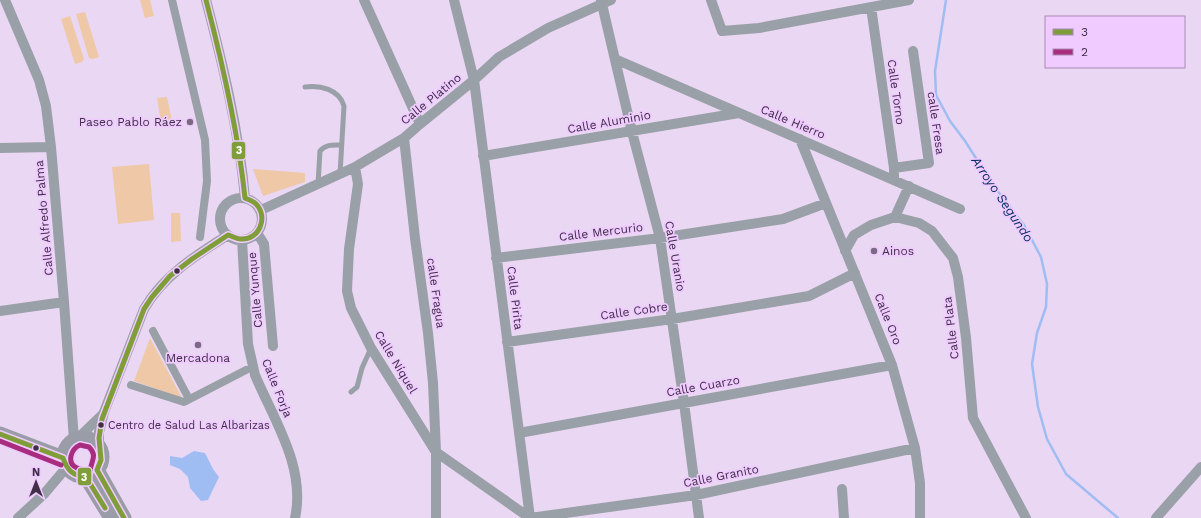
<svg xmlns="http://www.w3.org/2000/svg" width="1201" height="518" font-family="'Work Sans',sans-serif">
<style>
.green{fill:#eec8a7}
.water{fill:#a0bdf3}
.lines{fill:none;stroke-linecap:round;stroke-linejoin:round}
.stream{stroke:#a0bdf3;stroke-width:2.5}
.service{stroke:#9aa0a7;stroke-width:5}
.pedestrian{stroke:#9aa0a7;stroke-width:8}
.minor{stroke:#9aa0a7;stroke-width:10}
.secondary{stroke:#9a9da8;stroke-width:15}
.bus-1-casing{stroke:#efcbff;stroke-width:8}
.bus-2-casing{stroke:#efcbff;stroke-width:8}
.bus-1{stroke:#7f9d38;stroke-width:5}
.bus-2{stroke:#a92d7f;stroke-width:5}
.poi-dot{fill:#7c6983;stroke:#efcbff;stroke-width:1.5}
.bus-dot{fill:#402e47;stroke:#efcbff;stroke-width:1.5}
.labels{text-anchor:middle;stroke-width:3.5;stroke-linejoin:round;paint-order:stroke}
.bus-label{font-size:11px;fill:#402e47;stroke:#efcbff;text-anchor:start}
.street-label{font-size:12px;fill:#402e47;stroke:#efcbff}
.poi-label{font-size:12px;fill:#402e47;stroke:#efcbff;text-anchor:end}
.water-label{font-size:13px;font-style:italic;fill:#012c5e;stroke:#efcbff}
.line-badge{stroke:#efcbff;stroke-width:1.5}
.badge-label{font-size:11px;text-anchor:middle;font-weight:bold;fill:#fff}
</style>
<rect width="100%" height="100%" fill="#ead7f3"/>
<path class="green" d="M140 0H150L154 16 145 18Z
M85 12 99 57 93 59 89 58 76 14Z
M70 16 84 59 82 62 75 64 61 19Z
M167 97 172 121 161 123 157 98Z
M149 164 154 220 118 224 112 167Z
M253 169 305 173V182L263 196Z
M171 213H180L181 241 171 242Z
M150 338 182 398 134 381Z"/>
<path class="water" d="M194 451 205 453 213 469 219 477 208 500 201 501 190 488 188 477 180 469 170 465V456L182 458Z"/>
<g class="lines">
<path class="stream" d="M946 0 935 71 936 95 950 121 965 141 993 185 1024 225 1041 257 1047 284 1046 307 1037 333 1032 364 1038 407 1047 439 1066 474 1118 518"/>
<path class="service" d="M305 87C320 85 339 89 344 106L340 174
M318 184 320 151C326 144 333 145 341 145
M351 392 357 387 362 368 371 348"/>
<path class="pedestrian" d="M172 0 205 140 207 181 200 237
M153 331 189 399
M131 385 184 402 246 370"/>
<path class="minor" d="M5 0 39 80 46 106 51 147 64 302 74 440
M206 0C223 65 239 131 245 198
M364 0 420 124
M454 0 474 80 530 518
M601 0 632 132 660 238 684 403 699 518
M711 0 722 31 759 28 909 0
M871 7 894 168V180
M615 59 960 209
M404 138 415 238 428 333 433 383 436 452V518
M800 139 892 365 915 448 920 483V518
M0 148 51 147
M483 156 739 113
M355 167 358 184 349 249 347 291 351 308 371 348 436 452 530 518 696 495 915 448
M894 168 929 163 913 51
M220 219a21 21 0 1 1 42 0a21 21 0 1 1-42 0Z
M261 210 355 167 392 145 404 138 420 124 474 80 499 57 548 28 611 0
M895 217 909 186
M257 233 264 244 273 346
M242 240 248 344 255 375C274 420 306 467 295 518
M845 251 854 235 871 225 895 217 919 223 932 231 953 258 958 277 966 338 973 418 1026 518
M496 258 660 238 783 219 826 203
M0 311 64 302
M507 342 672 319 809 296 855 273
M519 433 892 365
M77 439 103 414
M99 446V432L104 412 144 309C163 276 196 255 228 235
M842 489 844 518
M18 518 44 494 66 468
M1156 518 1201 467"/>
<path class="secondary" d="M0 434 63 458
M64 457a19 19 0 1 1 38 0a19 19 0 1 1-38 0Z
M97 470 124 518
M86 477 111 518"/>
<defs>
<path id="bus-1" d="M0 434 63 458C67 470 73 476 86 477L105 508
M124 518 97 470 101 460 99 438 102 419 144 309 152 297 170 276 192 259 228 235C232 236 236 239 240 239 259 241 269 217 256 204 253 201 249 200 245 198 238 131 223 65 206 0"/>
<path id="bus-2" d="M0 441 61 465
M80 445 89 447C98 456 91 461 90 471 86 470 81 470 77 468 66 463 71 449 80 445Z"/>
</defs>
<use href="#bus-1" class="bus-1-casing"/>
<use href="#bus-2" class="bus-2-casing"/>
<use href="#bus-1" class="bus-1"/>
<use href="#bus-2" class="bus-2"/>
</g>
<g class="poi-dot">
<circle cx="190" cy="122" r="4"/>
<circle cx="874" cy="251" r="4"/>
<circle cx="198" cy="345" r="4"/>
</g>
<g class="bus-dot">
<circle cx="177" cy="271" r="3.5"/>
<circle cx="101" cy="425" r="3.5"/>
<circle cx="36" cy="448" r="3.5"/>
</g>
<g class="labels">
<g class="bus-label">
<text x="108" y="429">Centro de Salud Las Albarizas</text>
</g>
<g class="street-label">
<text transform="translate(896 92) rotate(82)" y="4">Calle Torno</text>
<text transform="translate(431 99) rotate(-39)" y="4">Calle Platino</text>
<text transform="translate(609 122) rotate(-10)" y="4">Calle Aluminio</text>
<text transform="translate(793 122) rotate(23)" y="4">Calle Hierro</text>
<text transform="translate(936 123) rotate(82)" y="4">calle Fresa</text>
<text transform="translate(44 218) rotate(-95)" y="4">Calle Alfredo Palma</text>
<text transform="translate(601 232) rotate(-7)" y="4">Calle Mercurio</text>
<text transform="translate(675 256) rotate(80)" y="4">Calle Uranio</text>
<text transform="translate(255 290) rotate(-95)" y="4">Calle Yunque</text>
<text transform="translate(436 293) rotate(82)" y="4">calle Fragua</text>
<text transform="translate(515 298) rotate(83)" y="4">Calle Pirita</text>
<text transform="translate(634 311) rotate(-8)" y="4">Calle Cobre</text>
<text transform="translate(888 319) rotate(68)" y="4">Calle Oro</text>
<text transform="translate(951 328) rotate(-97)" y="4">Calle Plata</text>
<text transform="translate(396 362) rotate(59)" y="4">Calle Níquel</text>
<text transform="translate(703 386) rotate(-10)" y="4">Calle Cuarzo</text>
<text transform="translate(277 388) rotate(68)" y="4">Calle Forja</text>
<text transform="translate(721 476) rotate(-11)" y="4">Calle Granito</text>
</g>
<g class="poi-label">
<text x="182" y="126">Paseo Pablo Ráez</text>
<text x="882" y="255" text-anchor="start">Ainos</text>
<text x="198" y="362" text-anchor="middle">Mercadona</text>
</g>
<g class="water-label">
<text transform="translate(1003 199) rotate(56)" y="5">Arroyo Segundo</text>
</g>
</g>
<g class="line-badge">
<rect x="231" y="141" width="15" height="19" rx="4" fill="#7f9d38"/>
<rect x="77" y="467" width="15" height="19" rx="4" fill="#7f9d38"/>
</g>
<g class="badge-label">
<text x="239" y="154">3</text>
<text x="84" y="481">3</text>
</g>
<rect x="1045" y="16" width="140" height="52" fill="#efcbff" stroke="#a98cb5"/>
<rect x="1053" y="29" width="20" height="6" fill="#7f9d38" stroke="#a98cb5"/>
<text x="1081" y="36" font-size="12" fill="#402e47">3</text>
<rect x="1053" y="49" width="20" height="6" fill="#a92d7f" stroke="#a98cb5"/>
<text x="1081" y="56" font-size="12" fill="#402e47">2</text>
<g transform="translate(36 482)" stroke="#efcbff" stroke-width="3" paint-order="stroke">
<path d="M0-3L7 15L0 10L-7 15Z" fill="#402e47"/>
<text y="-6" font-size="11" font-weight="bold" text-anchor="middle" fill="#402e47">N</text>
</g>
</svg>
